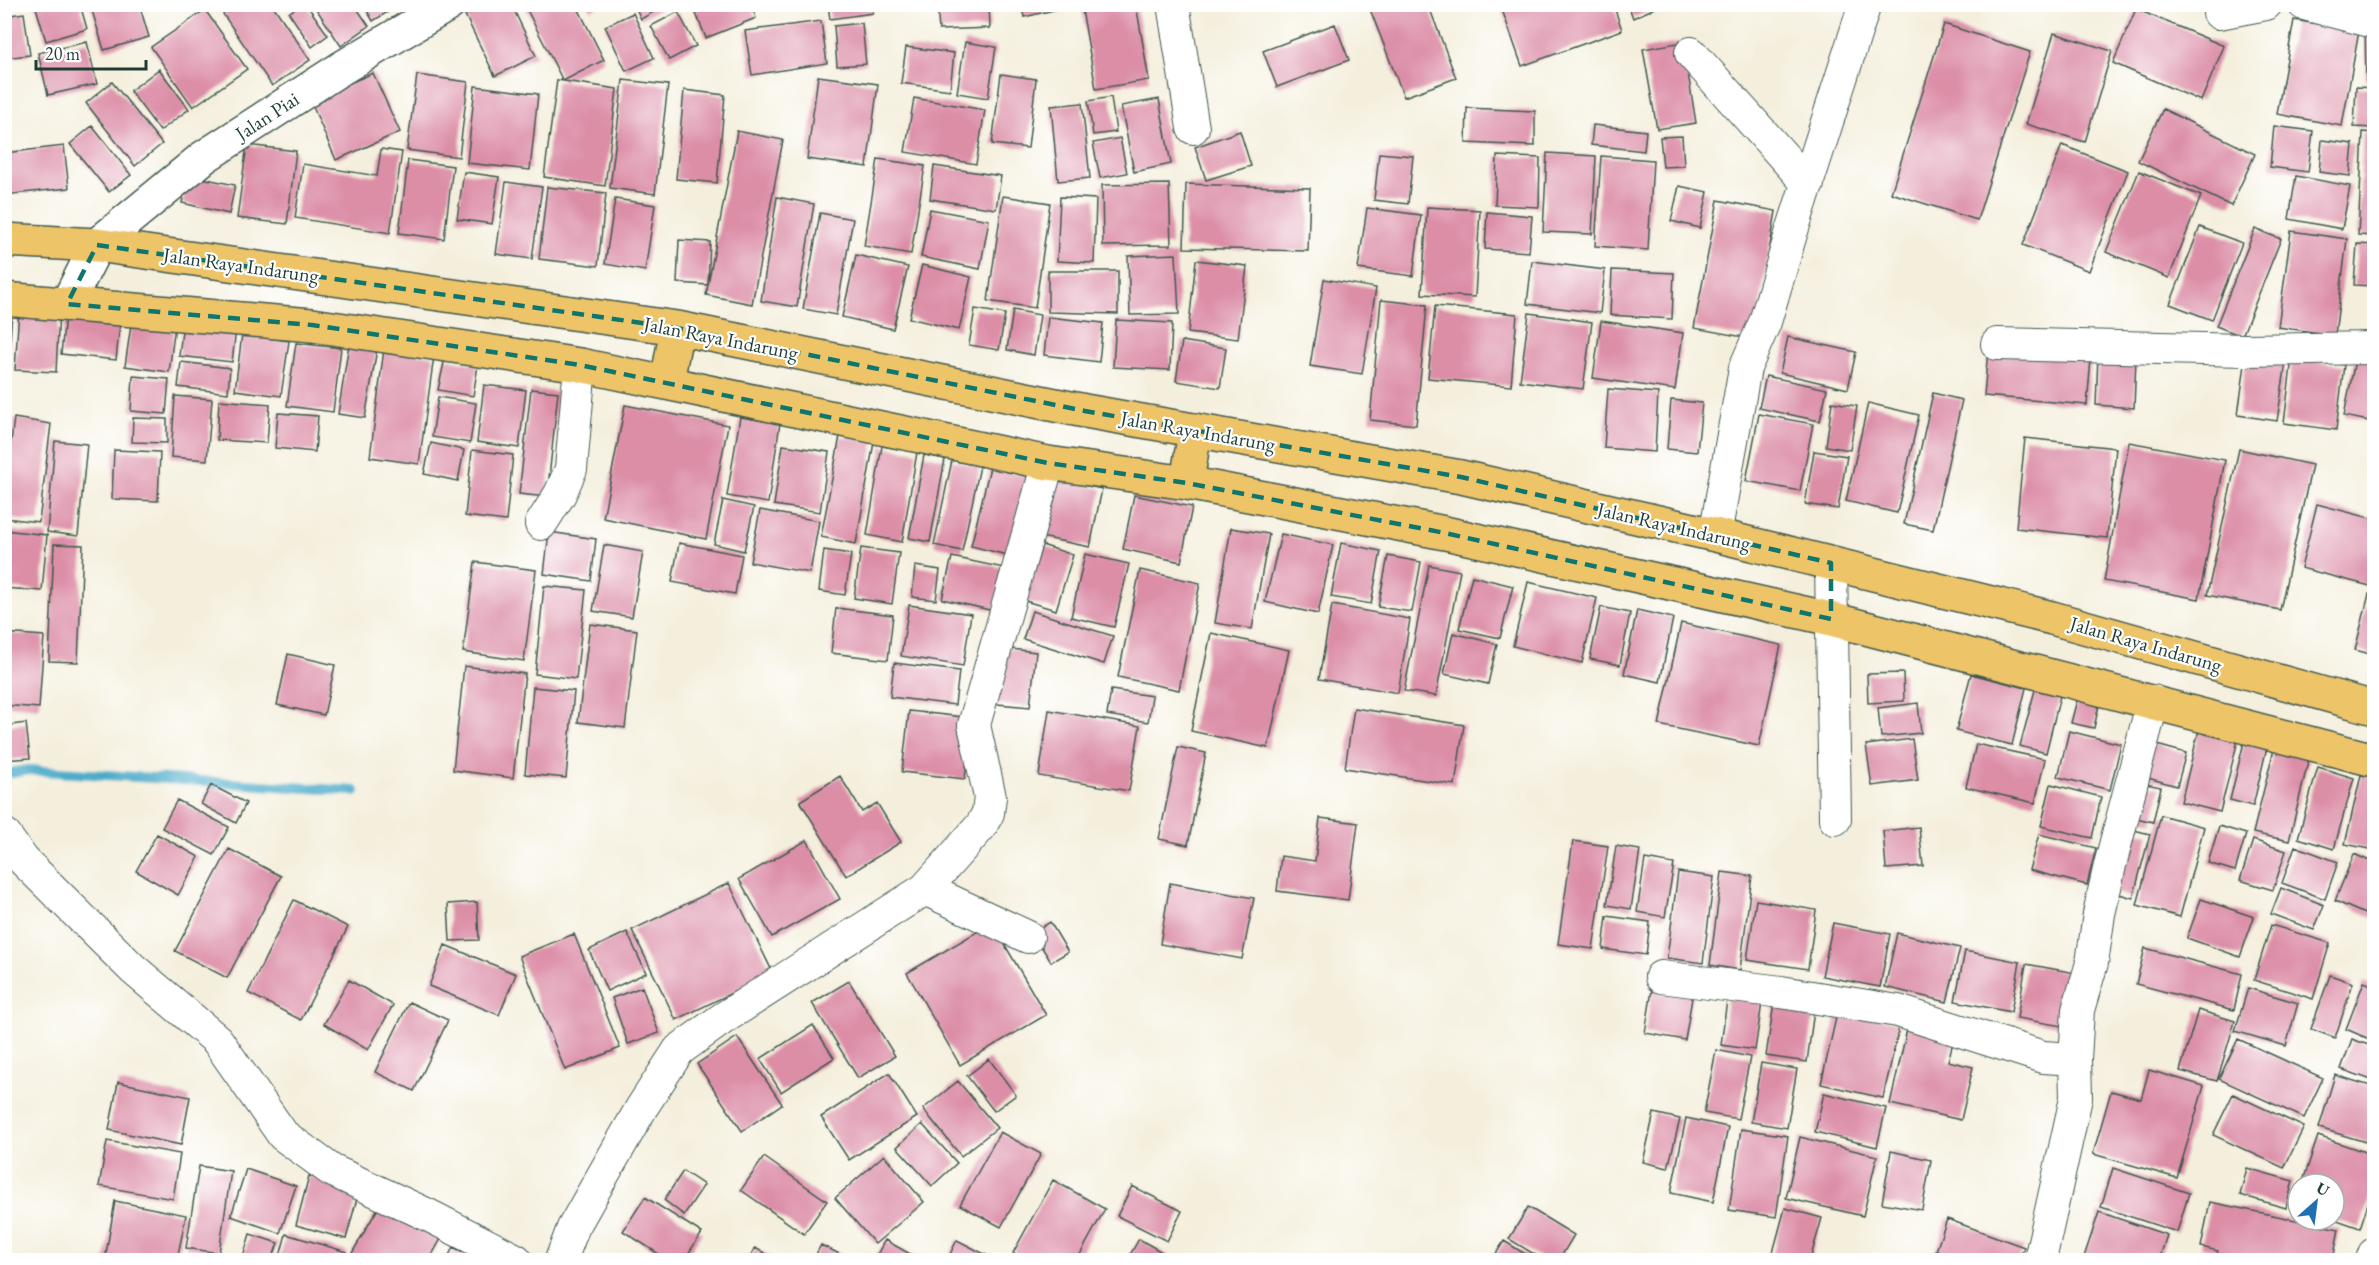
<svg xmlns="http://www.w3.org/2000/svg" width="2379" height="1265" font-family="'EB Garamond',serif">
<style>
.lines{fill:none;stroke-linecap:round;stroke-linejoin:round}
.stream{stroke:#4aabc9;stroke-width:10}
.building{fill:#dc8ea7}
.minor-casing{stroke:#3f584d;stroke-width:34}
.tertiary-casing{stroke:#3f584d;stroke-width:36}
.trunk-casing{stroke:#3f584d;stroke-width:36}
.minor{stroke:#fff;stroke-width:32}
.tertiary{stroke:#fff;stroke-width:33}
.trunk{stroke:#eec469;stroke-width:33}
.marked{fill:none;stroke:#0f766e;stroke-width:4.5;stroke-dasharray:12 8;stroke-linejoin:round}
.labels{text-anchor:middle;stroke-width:4.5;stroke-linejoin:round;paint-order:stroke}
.street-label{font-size:20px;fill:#1f3d34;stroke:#fff}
</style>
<rect width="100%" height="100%" fill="#fff"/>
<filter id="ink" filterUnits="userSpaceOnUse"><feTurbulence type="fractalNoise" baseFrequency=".0167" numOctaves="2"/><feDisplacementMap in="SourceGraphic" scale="12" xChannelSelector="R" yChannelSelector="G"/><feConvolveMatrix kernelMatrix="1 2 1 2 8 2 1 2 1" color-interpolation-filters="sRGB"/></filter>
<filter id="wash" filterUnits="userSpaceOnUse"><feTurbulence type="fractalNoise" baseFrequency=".008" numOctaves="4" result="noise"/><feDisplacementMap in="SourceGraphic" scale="24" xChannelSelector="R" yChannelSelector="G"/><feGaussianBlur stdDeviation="1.35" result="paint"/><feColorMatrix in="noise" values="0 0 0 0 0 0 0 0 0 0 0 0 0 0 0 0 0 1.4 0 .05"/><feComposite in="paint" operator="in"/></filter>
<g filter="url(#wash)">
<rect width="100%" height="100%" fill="#f4efdd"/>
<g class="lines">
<path class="stream" d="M4 774 28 770 355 791"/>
</g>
<g id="blocks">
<path class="building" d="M35 4H80L87 29 46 41Z
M90 4H139L149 37 104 50Z
M237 4H272L310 60 272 86 223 14Z
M301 4H306L328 35 312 47 289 13Z
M313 4H354L369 26 341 46Z
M363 4H401L373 21Z
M486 4H511L536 56 495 76 465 15Z
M524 4H576L604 60 563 81Z
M588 4H602L591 10Z
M634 4H668L641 19Z
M692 4H751L756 18 706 38Z
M937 4H989L990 28 939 30Z
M1021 4H1075V5L1024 17Z
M1081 4H1136L1149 80 1096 89Z
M1368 4H1428L1456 78 1404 97Z
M1500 4H1613L1622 30 1522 66Z
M1628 4H1664L1633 18Z
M828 5H872L873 13 830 19Z
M2136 9 2224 46 2201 101 2113 63Z
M205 10 247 69 193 107 151 47Z
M678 12 696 46 669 60 651 26Z
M24 13 30 55 4 58V16Z
M633 13 654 58 626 71 605 26Z
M2294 20 2359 31 2342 126 2277 114Z
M821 21 827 63 752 75 745 31Z
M862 23 866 64 837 66 834 26Z
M1335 24 1349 60 1277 87 1263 51Z
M1944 24 2030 52 1977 220 1891 193Z
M2365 27H2374V81H2366Z
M2054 33 2112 51 2085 142 2026 124Z
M87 42 97 84 48 95 38 53Z
M965 42 996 47 988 98 957 93Z
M1683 42 1696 123 1657 129 1643 49Z
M906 47 954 53 950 90 901 83Z
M159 69 189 109 160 131 130 91Z
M373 73 400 132 336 160 310 100Z
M1001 74 1036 79 1028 148 992 144Z
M417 75 468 82 459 157 407 150Z
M818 76 878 84 867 167 807 159Z
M557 80 617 89 605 186 544 177Z
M623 80 668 85 655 194 610 188Z
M112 82 162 144 135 166 86 103Z
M475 86 538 94 530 170 467 163Z
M2356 87 2374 88V128L2354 127Z
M684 90 725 95 717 183 676 179Z
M1111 97 1116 132 1093 135 1088 101Z
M914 98 985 110 976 164 905 152Z
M1159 99 1171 164 1134 172 1121 106Z
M1082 103 1090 178 1058 181 1051 106Z
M1467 108 1535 111V146L1466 143Z
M2163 109 2255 154 2231 206 2138 161Z
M1593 125 1646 131 1644 151 1591 145Z
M92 126 131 175 109 192 70 144Z
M2274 126 2313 131 2308 172 2270 167Z
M737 131 783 140 752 304 706 295 708 285 677 283 679 240 710 242 708 285Z
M1240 131 1251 166 1206 180 1195 147Z
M2363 132 2374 133V236L2358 235Z
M1682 136 1684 166 1663 167 1660 137Z
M1120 138 1127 173 1100 178 1093 143Z
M2322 140 2353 144 2350 176 2319 172Z
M247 145 296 151 287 224 237 218Z
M2062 145 2128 171 2089 271 2023 245Z
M64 146 69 188 4 195V153Z
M381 149 402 152 390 233 295 218 303 164 377 176Z
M1379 153 1413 156 1408 204 1374 200Z
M1547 153 1596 156 1592 234 1543 232Z
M1497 156 1540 158 1539 207 1495 205Z
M1601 156 1653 160 1648 250 1595 246Z
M878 159 925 166 911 254 864 246Z
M408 160 453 166 444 239 399 233Z
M934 166 1001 176 996 209 930 199Z
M2139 171 2201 196 2169 278 2106 252Z
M464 172 499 177 492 224 457 219Z
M188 175 235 185 229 214 182 203Z
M2296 176 2350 186 2342 229 2289 219Z
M506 182 542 187 532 259 496 254Z
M1169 184 1171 245 1103 246 1102 185Z
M1186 184 1310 188 1308 251 1184 248Z
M1679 186 1708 192 1700 228 1671 221Z
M547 187 606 193 598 266 539 259Z
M1003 196 1050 203 1035 308 988 301Z
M777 197 814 204 797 307 761 301Z
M1060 197 1096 199 1094 263 1057 261Z
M615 199 655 205 645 271 605 264Z
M1718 200 1776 211 1754 339 1694 328Z
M1427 207 1480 210 1475 297 1422 294Z
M1367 208 1421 215 1413 276 1358 269Z
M930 209 989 220 980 269 921 257Z
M1487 212 1532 216 1529 252 1485 249Z
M820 213 853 219 836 315 803 309Z
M2200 227 2242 243 2212 320 2170 304Z
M2255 229 2281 239 2242 336 2216 326Z
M2291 231 2347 239 2335 335 2278 327Z
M2357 244 2374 245V286L2354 285Z
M1176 254 1179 314 1130 315 1128 256Z
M856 255 908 267 893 329 842 317Z
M1196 260 1247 266 1238 339 1188 333Z
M1532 261 1605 270 1600 313 1527 304Z
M922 265 971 277 959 330 909 318Z
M1612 270 1674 273 1672 319 1610 315Z
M1048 271H1118V314L1048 312Z
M1324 279 1376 288 1362 374 1310 366Z
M1381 300 1427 305 1416 425 1370 420Z
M1435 306 1517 314 1511 386 1428 378Z
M19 309 59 311 56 372 15 370Z
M975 309 1005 314 999 350 969 345Z
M1013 310 1040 315 1034 355 1007 350Z
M4 311 12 312 8 368H4Z
M1529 313 1592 322 1583 389 1520 381Z
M65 316 120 322 116 360 61 354Z
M1048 317 1103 323 1099 362 1044 355Z
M132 318 175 325 169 372 125 366Z
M1116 320 1172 323 1170 370 1113 367Z
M1601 321 1683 333 1675 390 1593 378Z
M183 323 236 329 232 362 179 356Z
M242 334 289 341 281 396 235 390Z
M1788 337 1856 352 1848 389 1780 373Z
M1182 341 1226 348 1220 388 1176 381Z
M296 343 341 348 333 412 287 406Z
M349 344 377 349 365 418 338 414Z
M384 349 434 356 419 464 370 457Z
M1988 349 2091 358 2087 405 1984 396Z
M2098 355 2136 357 2134 408 2096 405Z
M2356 355 2374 359V422L2344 416Z
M2246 357 2286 362 2277 421 2238 415Z
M445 358 478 365 473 396 438 390Z
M2292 358 2344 365 2336 430 2284 423Z
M181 362 230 368 228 393 178 387Z
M133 376 169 379 166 414 131 411Z
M1766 376 1827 389 1820 421 1759 408Z
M484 385 526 390 519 448 477 442Z
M531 389 558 392 547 497 519 494Z
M1608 389 1658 393 1655 452 1604 448Z
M1933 393 1962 400 1933 530 1904 524Z
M175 396 212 399 207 460 171 457Z
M438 397 476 403 470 443 432 437Z
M219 400 270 404 267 443 217 440Z
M1671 400 1702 403 1697 452 1667 449Z
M1832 402 1857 406 1850 450 1826 446Z
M1868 403 1919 415 1897 513 1846 501Z
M625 405 728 425 706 539 603 518Z
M278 413 318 416 315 452 275 448Z
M1759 414 1813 424 1800 491 1746 481Z
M740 417 780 423 768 503 727 496Z
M14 418 51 424 39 522 4 518V498Z
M133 418 167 419V443L132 442Z
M840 436 874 442 856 544 821 537Z
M2025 438 2116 448 2107 538 2016 528Z
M55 441 87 444 78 536 47 532Z
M2129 442 2225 460 2199 599 2104 581Z
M431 443 464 450 458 481 424 474Z
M783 445 829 452 820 512 774 505Z
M882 446 917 452 902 542 867 535Z
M2239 449 2312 465 2280 610 2207 595Z
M114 450 160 452 158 501 112 499Z
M472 450 513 455 506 521 465 516Z
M1814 451 1847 456 1838 509 1805 504Z
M924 455 945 459 930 542 909 538Z
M952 460 980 466 962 551 934 545Z
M990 467 1030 477 1011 556 971 546Z
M1053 479 1102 489 1090 547 1041 537Z
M1134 495 1192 507 1181 562 1123 549Z
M723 500 754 507 744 551 714 544Z
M2317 504 2374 519V587L2301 568Z
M760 510 819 521 810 573 750 562Z
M1231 528 1269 534 1252 629 1215 623Z
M4 530 47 535 42 591 4 588Z
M549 532 596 539 591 581 544 574Z
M1281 534 1333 545 1318 614 1265 602Z
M679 543 742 555 735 594 672 582Z
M1341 543 1381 551 1371 604 1331 597Z
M54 544 83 545 78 662 49 661Z
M604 545 643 552 632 617 593 611Z
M1042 545 1073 555 1056 610 1025 601Z
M861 548 899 553 892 604 854 598Z
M824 550 851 554 845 595 819 591Z
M1085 554 1129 564 1114 627 1071 617Z
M1388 556 1421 562 1412 612 1378 607Z
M952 557 1004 568 994 611 942 599Z
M475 562 536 570 524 661 463 652Z
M1429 565 1460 571 1436 696 1404 691Z
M915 566 940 570 936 600 912 597Z
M1140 570 1200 583 1179 690 1118 677Z
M1472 576 1513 586 1500 638 1459 629Z
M1528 582 1597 598 1582 663 1513 646Z
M544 586 586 590 576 679 535 674Z
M2369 594 2374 596V655L2355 650Z
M909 605 971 614 963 666 901 656Z
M1332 605 1410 619 1398 693 1319 679Z
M1601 607 1630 613 1620 665 1590 659Z
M836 608 893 615 888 660 831 653Z
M1637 610 1673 618 1660 682 1624 674Z
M1032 611 1113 636 1104 664 1023 639Z
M1681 623 1781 645 1759 746 1659 725Z
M590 624 637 630 625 728 578 722Z
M4 633 44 636 39 708 4 705Z
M1211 633 1289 650 1268 748 1191 731Z
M1453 633 1497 644 1488 684 1444 674Z
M1003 648 1036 652 1030 707 997 704Z
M288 654 335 665 324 715 277 705Z
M894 663 959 671 955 705 890 697Z
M464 666 525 674 513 778 453 770Z
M1903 673 1904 701 1868 703 1867 674Z
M1971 674 2026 688 2012 745 1956 731Z
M533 687 574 691 566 778 525 774Z
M1111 690 1152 696 1148 722 1107 715Z
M2035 690 2060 696 2046 753 2020 746Z
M2077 700 2099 705 2094 728 2071 723Z
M1918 703 1921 733 1881 737 1878 708Z
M1354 708 1464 725 1455 785 1345 768Z
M1049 710 1140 726 1129 791 1039 776Z
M909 711 972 718 965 779 902 772Z
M26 723 30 758 4 760V726Z
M2199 730 2238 740 2220 812 2181 802Z
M2069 731 2121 744 2110 790 2058 777Z
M1912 739 1918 780 1872 786 1866 745Z
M2146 742 2186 753 2177 786 2137 775Z
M2244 742 2267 747 2253 806 2230 800Z
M1976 744 2045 759 2035 803 1966 787Z
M1178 747 1206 753 1188 845 1159 839Z
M2274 749 2309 758 2289 841 2253 833Z
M2318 767 2354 778 2334 849 2298 838Z
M2361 775 2374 778V850L2345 844Z
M840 776 862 812 877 803 901 842 846 876 800 801Z
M2136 782 2161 787 2153 822 2128 816Z
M2051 784 2101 797 2092 838 2041 826Z
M211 785 246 803 236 823 201 804Z
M177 800 229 827 214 855 162 828Z
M2161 815 2204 827 2180 917 2137 905Z
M1320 818 1358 823 1348 900 1277 891 1281 856 1315 861Z
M2219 826 2246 834 2235 871 2208 863Z
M1919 827 1923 866 1886 869 1883 831Z
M2126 828 2150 834 2133 898 2109 891Z
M157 834 199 857 178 895 136 871Z
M2039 834 2096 848 2087 885 2029 870Z
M807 840 840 899 772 937 739 879Z
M2253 840 2286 851 2273 890 2240 880Z
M1573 841 1608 846 1593 949 1558 944Z
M1616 846 1640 850 1631 909 1607 905Z
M2295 846 2338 862 2325 899 2282 883Z
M229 849 281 876 227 978 175 951Z
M2354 854 2374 863V918L2335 901Z
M1645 859 1674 864 1665 917 1637 912Z
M1678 872 1714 877 1703 963 1667 958Z
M1722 872 1752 876 1740 970 1710 965Z
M729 883 773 973 676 1020 632 930Z
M1170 883 1254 898 1242 959 1160 944Z
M2281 888 2324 905 2314 930 2271 914Z
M2201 899 2254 917 2240 957 2187 938Z
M294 900 348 927 301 1020 248 993Z
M1756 900 1816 910 1808 969 1747 960Z
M477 902 479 940 450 941 448 904Z
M1607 916 1650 922 1646 955 1603 949Z
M1050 922 1068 952 1051 962 1033 933Z
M992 923 1046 1015 960 1065 907 973Z
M1833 923 1890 934 1880 987 1822 976Z
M2271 925 2330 943 2313 999 2254 980Z
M627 932 646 973 607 991 589 950Z
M1897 933 1960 948 1947 1002 1885 987Z
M574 934 620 1048 565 1070 519 956Z
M445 945 516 974 499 1015 429 986Z
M2145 948 2242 974 2234 1010 2136 984Z
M1965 951 2020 962 2011 1012 1955 1001Z
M2026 964 2076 973 2067 1027 2017 1018Z
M2330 975 2353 983 2335 1038 2311 1029Z
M1654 978 1694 986 1685 1040 1645 1033Z
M349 980 393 1005 368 1050 324 1024Z
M849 981 895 1056 858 1078 812 1003Z
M2364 982 2374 986V1041L2346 1029Z
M642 987 659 1033 628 1044 612 998Z
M2248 988 2298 1003 2286 1046 2235 1031Z
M1728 992 1763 996 1755 1050 1721 1045Z
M1775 997 1815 1003 1807 1062 1766 1056Z
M409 1002 448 1020 414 1091 375 1072Z
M1838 1009 1900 1023 1883 1098 1821 1084Z
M2198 1010 2235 1021 2217 1081 2180 1071Z
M813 1025 834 1058 781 1092 760 1059Z
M1908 1025 1955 1035 1948 1061 1973 1067 1961 1120 1890 1104Z
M737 1037 782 1104 742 1131 697 1064Z
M2238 1039 2323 1078 2304 1118 2219 1079Z
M2352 1039 2374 1047V1081L2341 1069Z
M1716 1050 1750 1057 1738 1119 1704 1113Z
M989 1059 1016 1095 994 1111 967 1076Z
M1761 1063 1797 1069 1787 1128 1751 1122Z
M2149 1070 2204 1086 2177 1178 2093 1154 2111 1091 2141 1099Z
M889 1073 917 1117 849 1160 821 1117Z
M2335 1075 2374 1087V1123L2369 1143 2319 1128Z
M958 1081 997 1128 961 1156 923 1109Z
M118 1082 190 1097 181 1145 109 1130Z
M1824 1093 1886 1108 1877 1147 1815 1132Z
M2233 1094 2304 1127 2284 1168 2213 1135Z
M1654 1113 1680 1119 1668 1168 1643 1162Z
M1686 1118 1728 1127 1713 1202 1671 1193Z
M922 1124 957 1163 932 1186 897 1147Z
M1741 1129 1788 1136 1776 1217 1729 1210Z
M1000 1132 1041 1154 1001 1227 960 1205Z
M2318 1136 2374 1155V1185L2360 1228 2334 1219V1184H2302Z
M1800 1137 1877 1156 1863 1216 1786 1198Z
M107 1141 180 1154 173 1199 99 1186Z
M1891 1151 1931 1160 1922 1210 1882 1203Z
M884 1155 924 1202 875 1244 835 1198Z
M764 1157 827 1201 804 1234 741 1190Z
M199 1166 231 1171 219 1253 186 1248Z
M2113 1168 2189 1193 2177 1232 2101 1207Z
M2247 1168 2293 1181 2286 1208 2240 1195Z
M246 1169 296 1186 280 1233 231 1216Z
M683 1171 704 1185 684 1215 664 1200Z
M309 1176 359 1191 346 1239 296 1225Z
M1053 1180 1105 1209 1077 1260H1026L1013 1253Z
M1132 1186 1182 1211 1167 1241 1117 1216Z
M645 1197 702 1233 684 1260H668L623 1231Z
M115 1201 186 1215 177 1260H105Z
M2210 1202 2339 1229 2333 1260H2216L2218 1251 2201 1247Z
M381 1203 442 1237 429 1260H348Z
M1528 1207 1574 1235 1559 1260H1544L1509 1239Z
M1785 1208 1822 1218 1810 1260H1771Z
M2099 1212 2167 1235 2159 1260H2083Z
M1947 1219 2024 1247 2019 1260H1963L1936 1251Z
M250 1234 278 1243 272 1260H242Z
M286 1234 347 1252 345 1260H279Z
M1139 1239 1176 1260H1127Z
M885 1240 921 1260H874Z
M957 1240 996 1260H947Z
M1504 1241 1535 1260H1492Z
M821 1245 852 1260H813Z
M453 1247 479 1260H447Z
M755 1248 778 1260H748Z
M182 1256 202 1259V1260H182Z"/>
</g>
</g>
<g filter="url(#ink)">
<use href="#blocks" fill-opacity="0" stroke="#3f584d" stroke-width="1.5"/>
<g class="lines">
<defs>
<path id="minor" d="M1173 4 1193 128
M2304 4 2374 22
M2219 13 2266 4
M1691 53 1808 184
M1997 344 2245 350 2374 348
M541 524 560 494 571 469 580 365
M1715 535 1745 368 1765 322 1791 234 1865 4
M1831 563 1835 819
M4 834 23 860 133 969 217 1040 283 1135 331 1170 428 1215 516 1260
M925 889 981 826 988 813 990 797 974 725 1048 463
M1661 977 1781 992 1898 1011 2043 1057 2075 1059 2076 1098 2040 1260
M2075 1059 2078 1010 2092 963 2099 914 2110 865 2153 701
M561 1260 573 1228 595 1189 642 1107 679 1050 722 1019 925 889 1028 937
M2372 1260 2374 1254"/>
<path id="tertiary" d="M67 304 97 245 204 157 340 69 449 4"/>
<path id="trunk" d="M4 240 97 245 677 328 1085 411 1461 477 1715 535 2052 618 2374 708
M4 299 312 325 580 365 1048 463 1187 483 1445 533 1831 619 2374 760
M667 382 677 328
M1187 483 1195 430"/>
</defs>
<use href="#minor" class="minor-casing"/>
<use href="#tertiary" class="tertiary-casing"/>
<use href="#trunk" class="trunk-casing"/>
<use href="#minor" class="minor"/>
<use href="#tertiary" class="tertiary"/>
<use href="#trunk" class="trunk"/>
</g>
</g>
<path class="marked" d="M97 245 677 328 1085 411 1461 477 1831 563V619L1445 533 1187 483 1048 463 580 365 312 325 67 304Z"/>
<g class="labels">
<g class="street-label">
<text transform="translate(267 116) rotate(-33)" y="7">Jalan Piai</text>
<text transform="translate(241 265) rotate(8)" y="7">Jalan Raya Indarung</text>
<text transform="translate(721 338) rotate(11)" y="7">Jalan Raya Indarung</text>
<text transform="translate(1198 431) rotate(10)" y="7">Jalan Raya Indarung</text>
<text transform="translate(1674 526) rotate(13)" y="7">Jalan Raya Indarung</text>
<text transform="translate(2146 644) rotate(16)" y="7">Jalan Raya Indarung</text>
</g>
</g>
<rect width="2379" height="1265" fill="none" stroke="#fff" stroke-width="24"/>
<g transform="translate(2316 1202) rotate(28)"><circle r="28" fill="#ffffff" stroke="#a5b1ae" stroke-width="1.5"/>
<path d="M0-4.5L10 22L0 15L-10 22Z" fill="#1f6fb2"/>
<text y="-9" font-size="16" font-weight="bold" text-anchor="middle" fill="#1f3d34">U</text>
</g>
<path d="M36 60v9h110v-9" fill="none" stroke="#1f3d34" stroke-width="3"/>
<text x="45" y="60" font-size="18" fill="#1f3d34" stroke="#ffffff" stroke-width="4.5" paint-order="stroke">20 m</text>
</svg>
